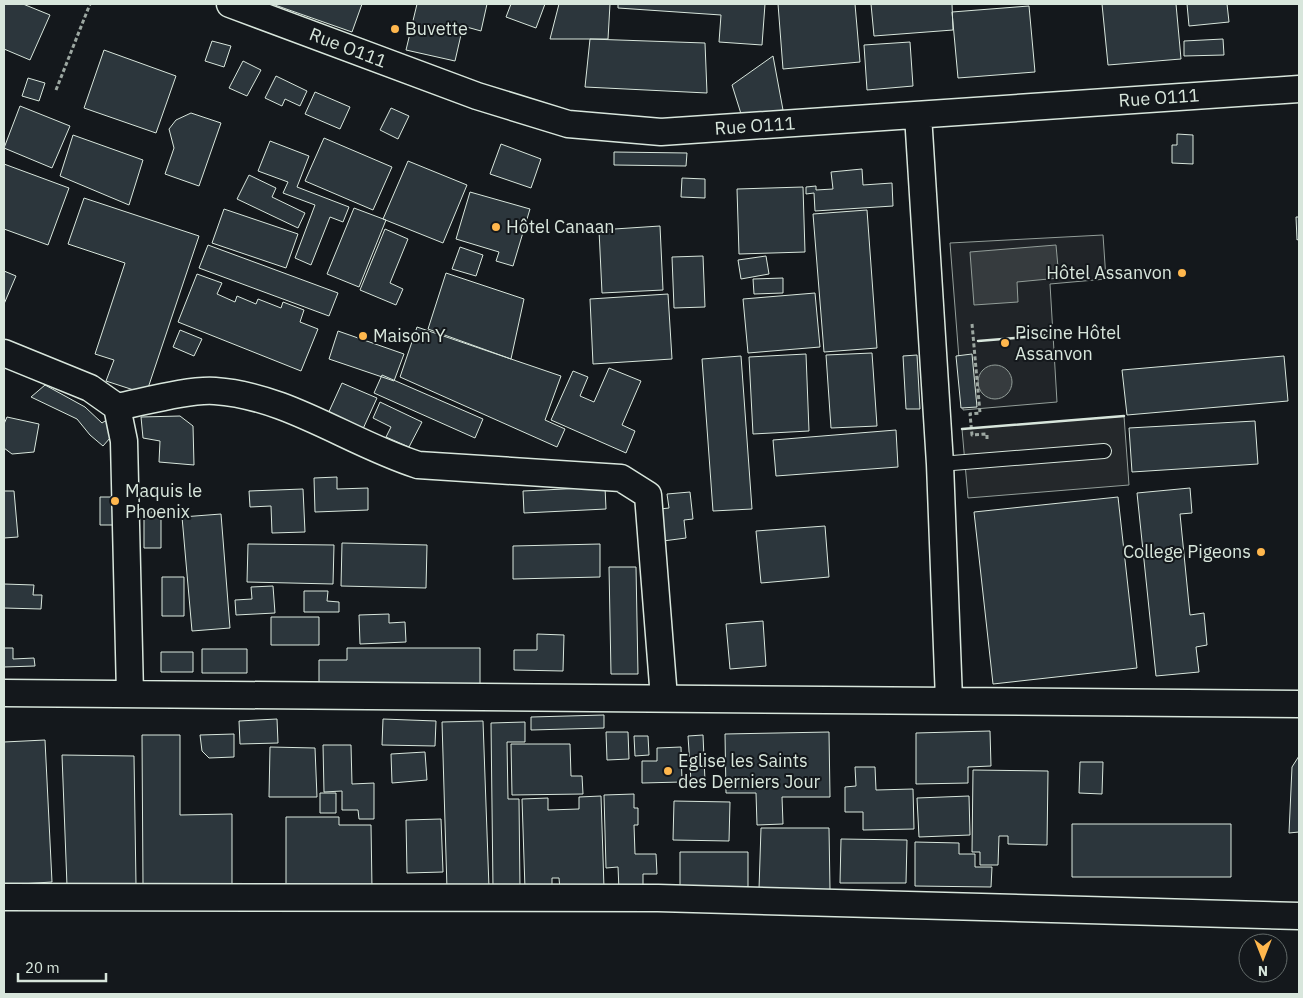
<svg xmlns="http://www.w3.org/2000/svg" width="1303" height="998" font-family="'IBM Plex Sans',sans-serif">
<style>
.green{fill:#202428;stroke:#939e99}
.parking{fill:#24282b;stroke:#939e99}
.water{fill:#363b3e;stroke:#939e99}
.building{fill:#2c363c;stroke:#d8e6dc}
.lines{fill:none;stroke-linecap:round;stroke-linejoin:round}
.lane-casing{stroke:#d8e6dc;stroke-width:16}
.street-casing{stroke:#d8e6dc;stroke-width:29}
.path{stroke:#9da8a2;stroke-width:3;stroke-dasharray:4 2.5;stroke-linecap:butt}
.lane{stroke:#14181c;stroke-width:14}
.street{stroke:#14181c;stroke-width:26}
.wall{stroke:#d8e6dc;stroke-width:2.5}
.poi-dot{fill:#ffb74d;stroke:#14181c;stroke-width:2}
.labels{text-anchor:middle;stroke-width:4;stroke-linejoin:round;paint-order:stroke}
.poi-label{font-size:18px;fill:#d8e6dc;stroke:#14181c;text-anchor:start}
.street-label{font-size:18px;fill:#d8e6dc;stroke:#14181c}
</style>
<rect width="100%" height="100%" fill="#14181c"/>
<path class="green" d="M1103 235 1106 279 1050 284 1057 402 963 410 950 243Z"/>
<path class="parking" d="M1124 416 1129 485 968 498 962 429Z"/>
<path class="water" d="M1056 245 1059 278 1017 282 1018 302 974 305 970 252Z
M978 382a17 17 0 1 1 34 0a17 17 0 1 1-34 0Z"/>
<path class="building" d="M4 4H23L50 15 30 60 4 49Z
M272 4H362L352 32Z
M417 4H487L481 31 463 26 455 61 406 50Z
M511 4H545L536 28 506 17Z
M559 4H610L608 39H550Z
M618 4H765L762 45 719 42 721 15 618 8Z
M778 4H855L860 62 783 69Z
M871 4H952L953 30 874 36Z
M1102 4H1176L1181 59 1108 65Z
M1187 4H1227L1229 22 1189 26Z
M1029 6 1035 72 958 78 952 12Z
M590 39 705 43 707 93 585 87Z
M1223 39 1224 55 1184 56V41Z
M212 41 231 46 224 67 205 61Z
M910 42 913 86 867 90 864 45Z
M104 50 176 76 156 133 84 108Z
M773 56 783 110 742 117 732 85Z
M243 61 261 70 247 96 229 88Z
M276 76 307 91 300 106 285 99 282 106 265 98Z
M28 78 45 83 39 101 22 96Z
M315 92 350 107 340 129 305 114Z
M20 106 70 126 52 168 4 148Z
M391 108 409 116 398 139 380 130Z
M191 113 221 123 199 186 165 174 174 148 169 129 176 120Z
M1177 134 1193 135V164L1172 163V145H1177Z
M73 135 143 160 129 205 60 176Z
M324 138 392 167 373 210 305 181Z
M270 141 309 156 297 187 349 207 343 222 330 217 311 265 295 258 315 205 283 193 288 182 258 171Z
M501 144 541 159 531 188 490 174Z
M614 152 687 153 686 166 614 165Z
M408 161 467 185 443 243 383 219Z
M4 164 69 188 48 245 4 229Z
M862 169 863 185 892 183 893 206 815 211 814 193 806 194V187L816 186V190L833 189 831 172Z
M249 175 276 188 272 197 305 213 298 228 237 199Z
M682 178 705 179V198L681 197Z
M803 187 805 252 739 254 737 189Z
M470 192 530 209 513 266 496 261 499 252 456 239Z
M84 198 199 236 146 394 106 381 114 360 95 354 125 263 68 244Z
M354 208 386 220 359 287 327 274Z
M224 209 298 234 286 268 212 243Z
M867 210 877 348 824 352 813 214Z
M1296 217H1299V239L1297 240Z
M660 226 663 290 602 293 599 230Z
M385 229 408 239 390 283 403 289 396 305 360 290Z
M208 245 338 293 329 316 199 268Z
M460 247 483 255 476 276 452 269Z
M703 256 705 307 674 308 672 257Z
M766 256 769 274 741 279 738 260Z
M4 271 16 276 4 304Z
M446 273 524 299 511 359 428 329Z
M197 274 222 283 217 294 235 302 237 296 256 304 258 299 281 308 283 302 304 310 300 322 318 329 301 371 178 322Z
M783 278V293L754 294 753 279Z
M815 293 820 347 748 353 743 299Z
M668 294 672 359 593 364 590 299Z
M417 327 561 376 545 420 565 429 557 447 400 377Z
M180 330 202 339 194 356 173 347Z
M338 331 404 354 394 381 329 359Z
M872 353 877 426 831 428 826 355Z
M806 354 809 431 753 434 749 357Z
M972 354 977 407 961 408 956 356Z
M917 355 920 409H906L903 356Z
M741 356 752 509 713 511 702 359Z
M1284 356 1288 401 1127 415 1122 370Z
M609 368 641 381 622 425 635 431 626 453 551 420 573 371 588 377 580 396 594 402Z
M382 375 483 419 475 438 374 393Z
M342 383 377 398 362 431 327 416Z
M45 385 85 407 102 423 105 421 117 430 103 446 90 435 77 419 31 397Z
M380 402 422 422 409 447 386 437 391 427 373 418Z
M180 416 193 426 194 465 159 462 160 441 143 438 141 417Z
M7 417 39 424 34 452 12 454 4 448V424Z
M1255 421 1258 464 1132 472 1129 428Z
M896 430 898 467 776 476 773 440Z
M337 477V489L368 488V510L315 512 314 478Z
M605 487 606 509 524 513 523 491Z
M1190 488 1192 513 1180 514 1190 615 1204 613 1207 645 1196 647 1199 672 1156 676 1137 493Z
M303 489 305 532 272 533 271 506 250 507 249 491Z
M4 491H14L18 537 4 538Z
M690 492 693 519 684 520 686 538 663 541 660 509 669 508 667 494Z
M100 497H118V525H100Z
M1118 497 1137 668 993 684 974 512Z
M144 512H161V548H144Z
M221 514 230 628 192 631 182 517Z
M825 526 829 577 761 583 756 531Z
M342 543 427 545 426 588 341 586Z
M248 544 334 545 333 584 247 582Z
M600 544V577L513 579V546Z
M609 567H636L638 674H611Z
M162 577H184V616H162Z
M4 584 34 585 33 595H42L41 609 4 608Z
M273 586 275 613 236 615 235 600 252 599 251 587Z
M304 591H328L327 601 339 602V612H304Z
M389 614V623L405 622 406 642 360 644 359 615Z
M271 617H319V645H271Z
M763 621 766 666 730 669 726 624Z
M537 634 564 635 563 671 514 670V650H537Z
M4 648H13V659L34 658 35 666 4 667Z
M347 648H480V687L319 686V660H347Z
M202 649H247V673H202Z
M161 652H193V672H161Z
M604 715V728L531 730V717Z
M277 719 278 743 240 744 239 721Z
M383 719 436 721 435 746 382 745Z
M483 721 489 888 447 889 442 722Z
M525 722V742H507L508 799H519L520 889H493L491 723Z
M990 731 991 766 968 767V783L916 784V733Z
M606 732H628L629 759 607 760Z
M829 732 830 797H782L783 824 757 825 756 793H726L725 734Z
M234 734V757L209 758 202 751 200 735Z
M142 735H180V815L232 814V886L143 887Z
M703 735 705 781H691L688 736Z
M634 736H648L649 755 635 756Z
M45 740 52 882 4 885V742Z
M511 744H570L571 776H582L583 794 512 795Z
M323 745H351L352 784 374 783V819H359L358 810H342V791L324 792Z
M270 747 315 748 317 797H269Z
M681 747 682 782 642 783V761H657V748Z
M425 752 427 780 392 783 391 754Z
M62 755 134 756 136 885 67 886Z
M1299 756V832L1289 833 1292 767Z
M1080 762H1103L1102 794 1079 793Z
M855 767H875L876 790 913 789 914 829 863 830V812H845V787L856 786Z
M973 770 1048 771 1047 845 1008 844V836H999L998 865H980V852H972Z
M320 793H336V813H320Z
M634 794V808H638V825H634L635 854H656L657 874H643V889L619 890 618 867 606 868 604 795Z
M601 796 604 888 560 890 559 878H552V889H525L522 799 548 798V810L579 809V797Z
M969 796 970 835 919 837 917 798Z
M674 801 730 802 729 841 673 840Z
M286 817H339V825H371L372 889 286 890Z
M441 819 443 872 407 873 406 820Z
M1072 824H1231V877H1072Z
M761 828H829L830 890 759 889Z
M841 839 907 840 906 883H840Z
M915 842 959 843V854H975V867H992L991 887 915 886Z
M680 852H748V889H680Z"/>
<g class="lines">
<defs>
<path id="lane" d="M940 464 1104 451"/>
<path id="street" d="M230 4 477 96 568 124 661 132 1299 89
M918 115 940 464 949 700
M4 353 90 388 117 407 124 441 130 694
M117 407C143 402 190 389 215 391 288 396 349 443 418 465L621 478 648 495 664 698
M4 693 1299 704
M4 897 658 898 1299 916"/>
</defs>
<use href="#lane" class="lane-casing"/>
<use href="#street" class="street-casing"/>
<path class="path" d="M56 90 90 4
M972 324 980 413 970 414 972 435 987 434V439"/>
<use href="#lane" class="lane"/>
<use href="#street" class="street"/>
<path class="wall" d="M978 341 1050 335
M962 429 1124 416"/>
</g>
<g class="poi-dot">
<circle cx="395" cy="29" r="5"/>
<circle cx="496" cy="227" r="5"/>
<circle cx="1182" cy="273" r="5"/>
<circle cx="363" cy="336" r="5"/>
<circle cx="1005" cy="343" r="5"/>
<circle cx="115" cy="501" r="5"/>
<circle cx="1261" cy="552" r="5"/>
<circle cx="668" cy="771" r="5"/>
</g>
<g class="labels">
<g class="poi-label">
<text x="405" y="35">Buvette</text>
<text x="506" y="233">Hôtel Canaan</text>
<text x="1172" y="279" text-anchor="end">Hôtel Assanvon</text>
<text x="1015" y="339">Piscine Hôtel<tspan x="1015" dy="21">Assanvon</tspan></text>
<text x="373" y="342">Maison Y</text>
<text x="125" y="497">Maquis le<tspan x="125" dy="21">Phoenix</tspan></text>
<text x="1251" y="558" text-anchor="end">College Pigeons</text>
<text x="678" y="767">Eglise les Saints<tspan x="678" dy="21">des Derniers Jour</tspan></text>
</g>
<g class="street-label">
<text transform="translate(348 48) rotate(21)" y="6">Rue O111</text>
<text transform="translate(1159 98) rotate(-4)" y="6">Rue O111</text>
<text transform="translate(755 126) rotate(-4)" y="6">Rue O111</text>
</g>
</g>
<rect width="1303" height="998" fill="none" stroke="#d8e6dc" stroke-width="10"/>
<g transform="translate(1263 958) rotate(180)"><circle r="24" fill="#14181c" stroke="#626a69"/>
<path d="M0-4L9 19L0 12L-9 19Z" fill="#ffb74d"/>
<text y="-8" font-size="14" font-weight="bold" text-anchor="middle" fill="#d8e6dc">N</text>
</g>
<path d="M18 973v8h88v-8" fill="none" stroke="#d8e6dc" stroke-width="2.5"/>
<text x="25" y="973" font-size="15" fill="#d8e6dc" stroke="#14181c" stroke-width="4" paint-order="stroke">20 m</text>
</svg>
